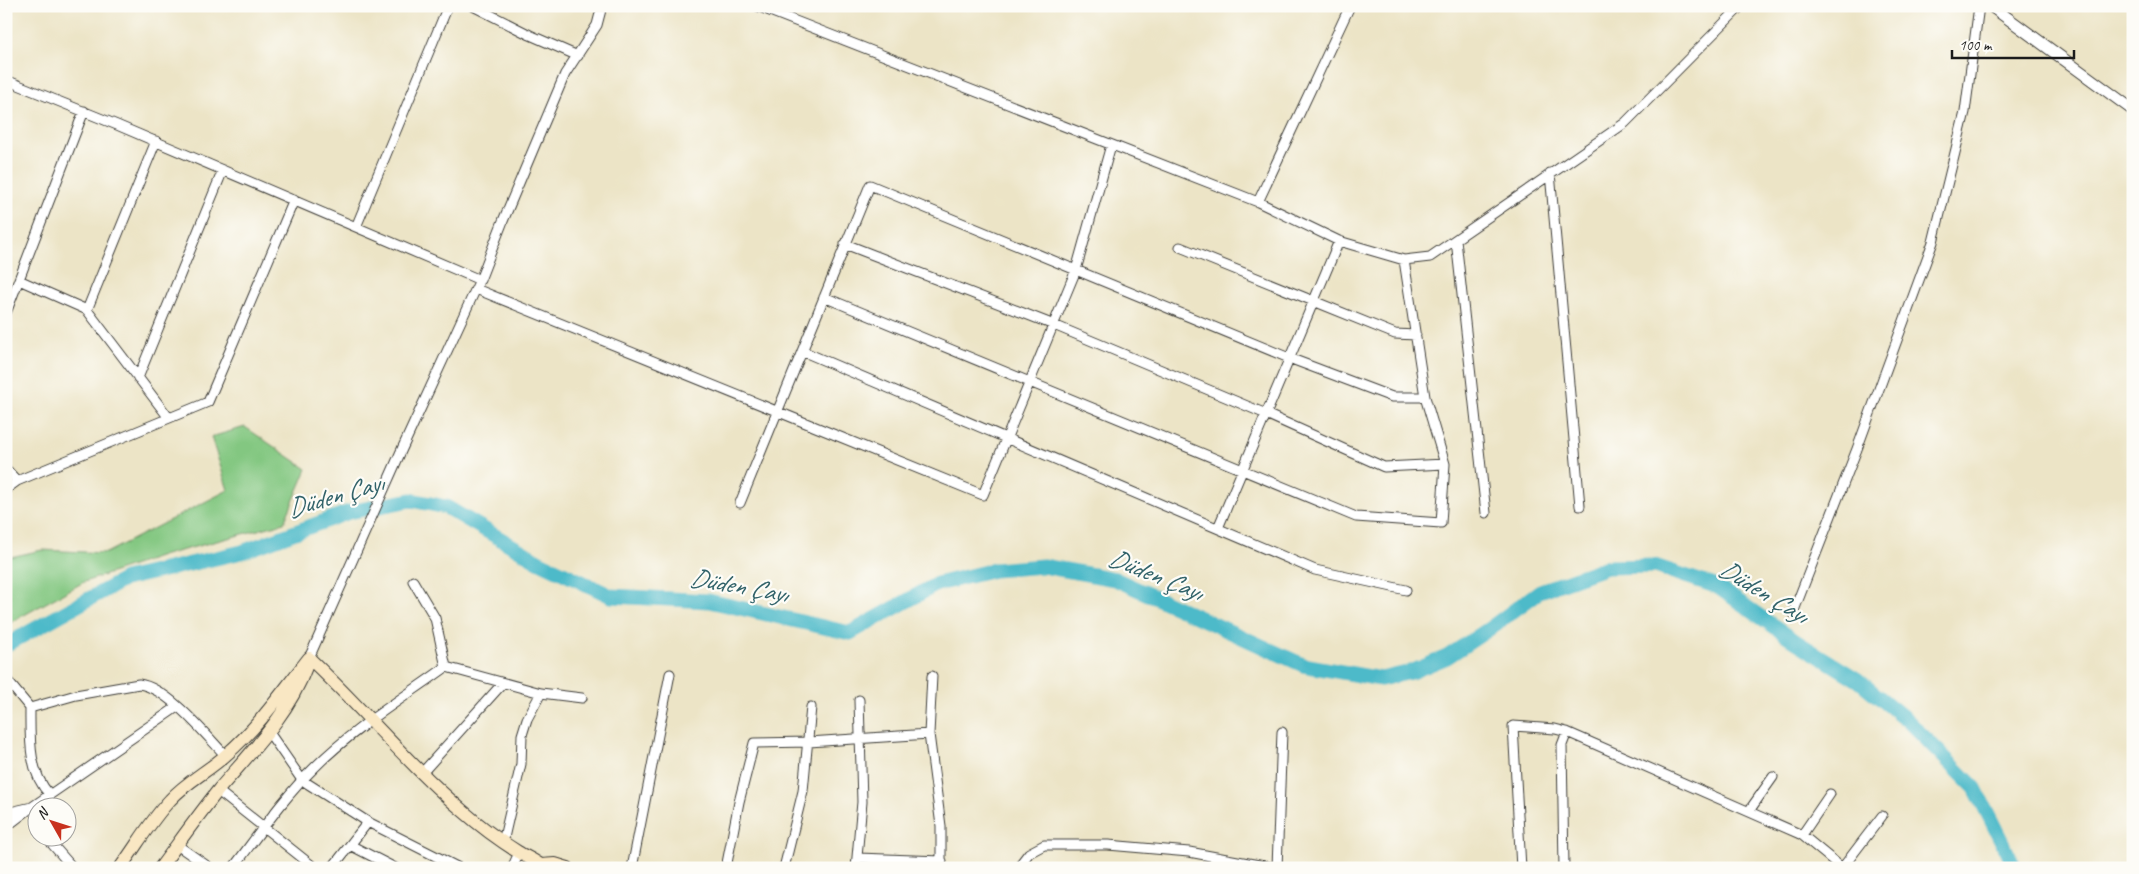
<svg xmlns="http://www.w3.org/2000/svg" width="2139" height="874" font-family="Caveat,sans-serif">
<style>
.green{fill:#83c781;stroke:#50724e}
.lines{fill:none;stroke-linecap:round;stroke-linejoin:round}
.river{stroke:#4dbac9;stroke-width:15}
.minor-casing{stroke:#3b3a36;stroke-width:11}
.tertiary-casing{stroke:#3b3a36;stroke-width:13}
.secondary-casing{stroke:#3b3a36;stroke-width:14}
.minor{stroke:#fff;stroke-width:9}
.tertiary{stroke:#fff;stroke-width:11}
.secondary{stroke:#f9e7c3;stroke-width:12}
.labels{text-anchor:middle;stroke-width:4.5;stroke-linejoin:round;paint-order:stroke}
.water-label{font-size:26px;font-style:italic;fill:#32636a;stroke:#fdfcf7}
</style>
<rect width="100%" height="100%" fill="#fdfcf7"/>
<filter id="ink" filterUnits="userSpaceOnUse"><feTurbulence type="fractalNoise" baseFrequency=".02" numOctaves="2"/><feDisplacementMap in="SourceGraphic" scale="10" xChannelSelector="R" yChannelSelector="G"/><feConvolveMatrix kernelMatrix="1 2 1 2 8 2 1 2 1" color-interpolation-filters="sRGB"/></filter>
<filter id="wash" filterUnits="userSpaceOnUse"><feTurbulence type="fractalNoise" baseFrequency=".0096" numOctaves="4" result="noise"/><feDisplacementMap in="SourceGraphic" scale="20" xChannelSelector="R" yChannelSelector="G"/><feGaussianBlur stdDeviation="1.12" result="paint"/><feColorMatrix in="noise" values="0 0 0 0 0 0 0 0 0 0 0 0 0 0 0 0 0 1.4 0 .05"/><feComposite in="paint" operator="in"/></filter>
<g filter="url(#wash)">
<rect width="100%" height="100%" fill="#ece4c6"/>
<path class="green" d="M245 427 307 469 284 523 165 555 84 582 6 625V558L42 550 106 553 228 490 211 437Z"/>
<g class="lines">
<path class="river" d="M6 645 125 579 242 552 349 512 411 500 446 507 538 561 611 596 709 601 850 633 937 584 994 570 1043 566 1115 579 1303 665 1381 679 1411 672 1447 657 1489 629 1540 591 1607 567 1655 566 1718 587 1795 641 1858 680 1908 721 1975 788 2015 868"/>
</g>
</g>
<g filter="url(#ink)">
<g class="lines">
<defs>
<path id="minor" d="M473 6 530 35 578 56
M757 6 1258 202 1339 241 1404 260 1430 257 1625 123 1741 6
M6 80 117 125 480 280 503 221 565 74 597 25 602 6
M156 141 87 310 169 418
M1550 173 1580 506
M1258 202 1350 6
M356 227 448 6
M1456 240 1486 513
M845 244 1054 325 1266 414 1384 467 1445 464
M1180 247 1395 334 1416 335
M19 280 87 310
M476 289 983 495 1076 270 1111 145
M824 297 1356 517 1441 523 1445 464 1425 397 1404 260
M6 313 84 111
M802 351 1315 570 1406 590
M138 378 223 170
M6 469 17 481
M6 489 17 481 208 402 294 200
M740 503 870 185 1289 358 1392 397H1425
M1218 528 1339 241
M1793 613 1857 449 1933 242 1965 112 1979 6
M309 658 402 449 478 284
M446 667 541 693 582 698
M932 676 929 734 941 826V868
M6 679 30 708
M268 731 302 780 368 822 459 868
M421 774 503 683
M218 791 315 868
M50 795C28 772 30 738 30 708L76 695 139 684C168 688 205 734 226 756
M1749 811 1773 777
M6 813 32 807 38 815
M6 827 32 807 177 707
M1802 835 1830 794
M49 836 52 844 73 868
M503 842 521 764 522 735 527 719 541 693
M177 845 210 868
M350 845 395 868
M857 858 942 861
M1843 867 1882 816
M233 868C259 834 284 797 315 767 354 728 402 699 446 667L435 618 413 581
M332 868 368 822
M512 868 519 853
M632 868 670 674
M726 868 739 802 754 743 809 742 929 734
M784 868 803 791 811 707
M856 868 862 802 859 700
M1021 868 1022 862 1029 853 1044 845H1108L1189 852 1275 868
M1277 868 1282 732
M1521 868 1513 726 1555 729 1567 732 1802 835 1842 868
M1564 868 1562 745 1567 732"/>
<path id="tertiary" d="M1991 6 2133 110"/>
<path id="secondary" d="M309 658C362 708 408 764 463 811 480 826 499 840 518 852 526 857 537 861 544 868
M541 865 555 864 568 868
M120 868C137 845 151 820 170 800 187 781 209 771 227 754 259 726 283 691 309 658
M160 868C180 841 199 814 220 788 252 751 289 714 306 667"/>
</defs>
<use href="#minor" class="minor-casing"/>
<use href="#tertiary" class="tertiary-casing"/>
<use href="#secondary" class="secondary-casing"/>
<use href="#minor" class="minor"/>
<use href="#tertiary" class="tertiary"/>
<use href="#secondary" class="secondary"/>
</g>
</g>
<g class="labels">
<g class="water-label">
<text transform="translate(335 495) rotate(-16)" y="9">Düden Çayı</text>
<text transform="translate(1156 574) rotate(22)" y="9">Düden Çayı</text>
<text transform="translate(739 585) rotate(10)" y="9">Düden Çayı</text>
<text transform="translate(1764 591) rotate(31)" y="9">Düden Çayı</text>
</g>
</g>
<rect width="2139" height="874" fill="none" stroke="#fdfcf7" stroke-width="25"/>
<g transform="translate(52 822) rotate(309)"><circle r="24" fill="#fdfcf7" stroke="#a3a29f"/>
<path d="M0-4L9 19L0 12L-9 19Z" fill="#c8321e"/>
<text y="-8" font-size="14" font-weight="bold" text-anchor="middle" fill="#1c1c1c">N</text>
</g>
<path d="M1952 50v8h122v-8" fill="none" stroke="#1c1c1c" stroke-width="2.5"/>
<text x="1959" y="50" font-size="15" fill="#1c1c1c" stroke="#fdfcf7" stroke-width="4" paint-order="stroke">100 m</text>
</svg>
